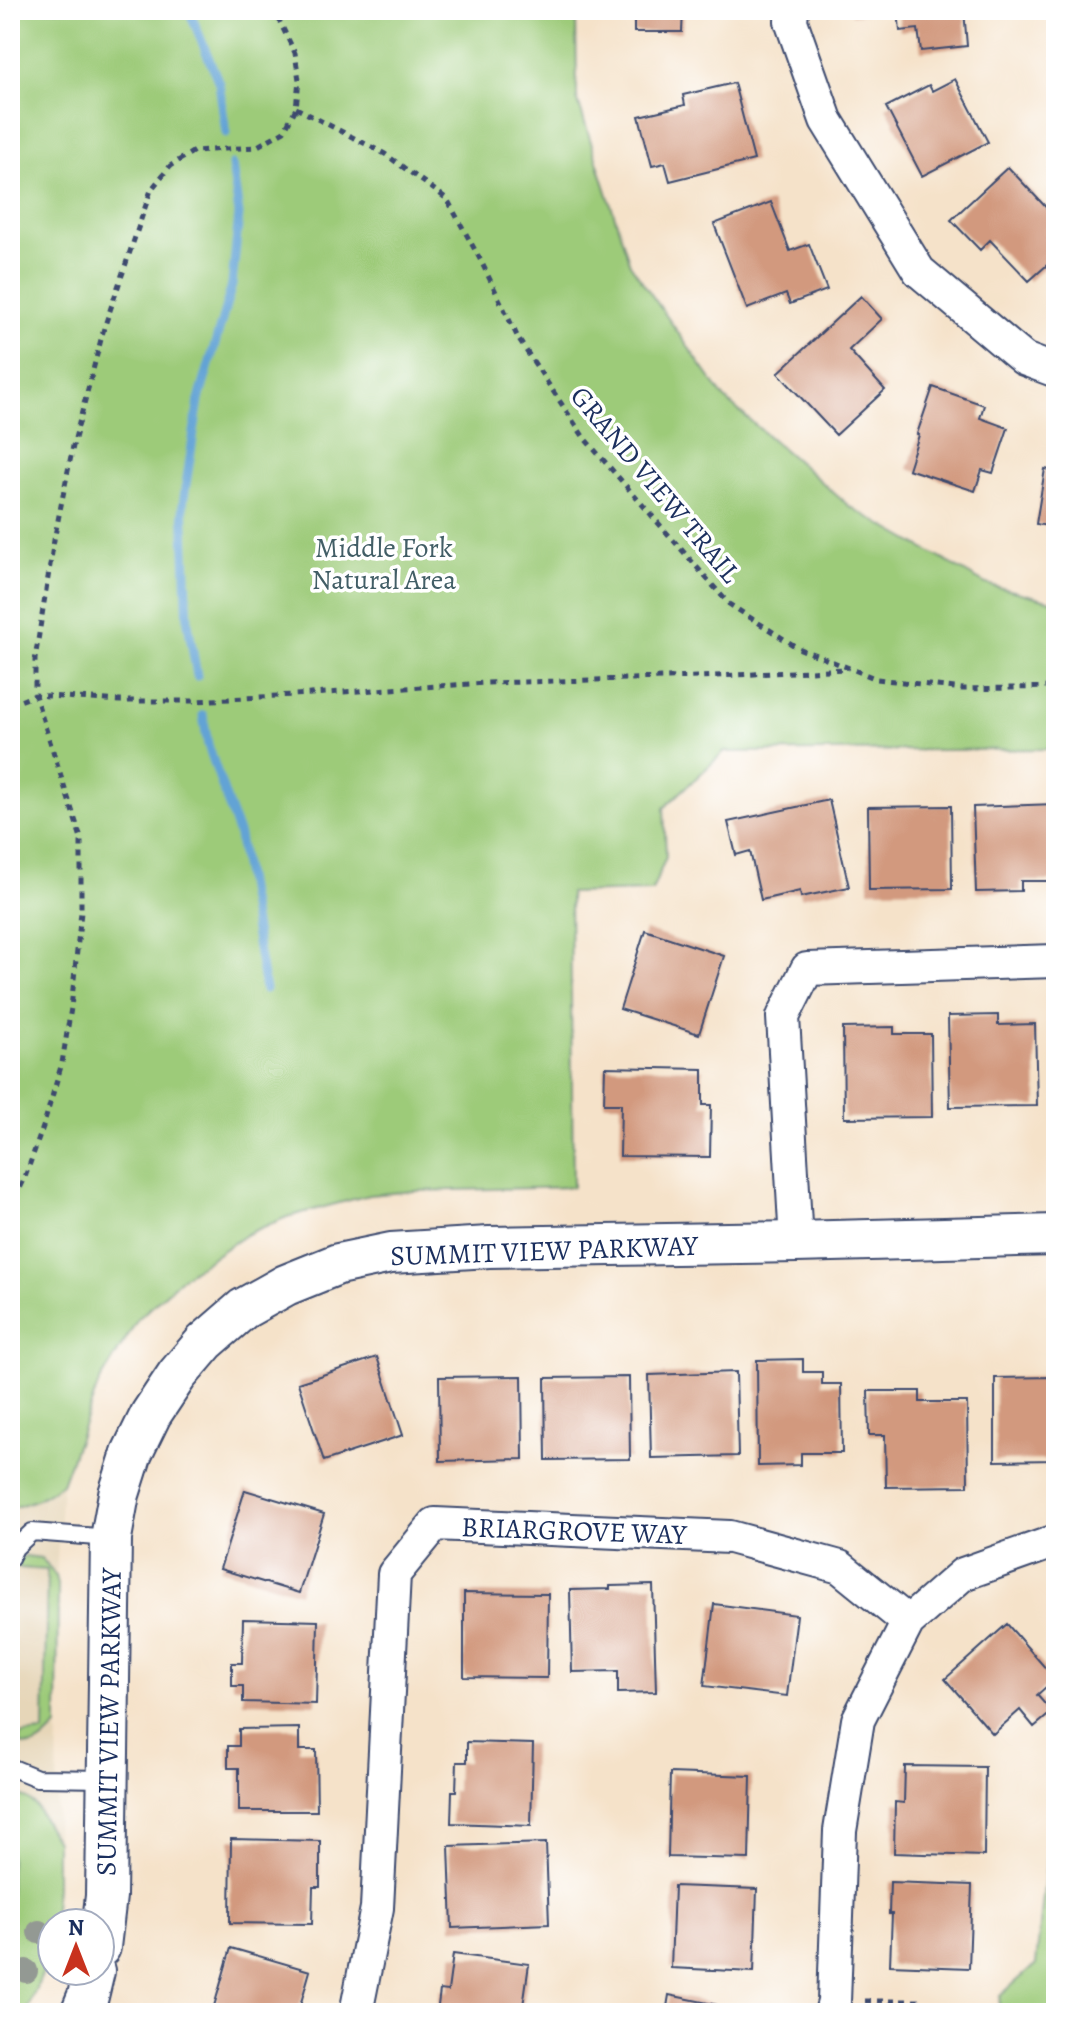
<svg xmlns="http://www.w3.org/2000/svg" width="1066" height="2023" font-family="Alegreya,serif">
<style>
.built{fill:#e6d6b8}
.green{fill:#9dcb79;stroke:#5c7d6c;stroke-width:2}
.lines{fill:none;stroke-linecap:round;stroke-linejoin:round}
.stream{stroke:#62a3d5;stroke-width:9}
.building{fill:#d2997e}
.service-casing{stroke:#3c4a6e;stroke-width:20}
.minor-casing{stroke:#3c4a6e;stroke-width:36}
.tertiary-casing{stroke:#3c4a6e;stroke-width:44}
.path{stroke:#3c4a6e;stroke-width:5;stroke-dasharray:6 6;stroke-linecap:butt}
.service{stroke:#fff;stroke-width:16}
.minor{stroke:#fff;stroke-width:32}
.tertiary{stroke:#fff;stroke-width:40}
.tree{fill:#939993}
.labels{text-anchor:middle;stroke-width:7;stroke-linejoin:round;paint-order:stroke}
.street-label{font-size:28px;fill:#1b2f5e;stroke:#fff}
.park-label{font-size:28px;fill:#425e66;stroke:#fff}
</style>
<rect width="100%" height="100%" fill="#fff"/>
<filter id="ink" filterUnits="userSpaceOnUse"><feTurbulence type="fractalNoise" baseFrequency=".0125" numOctaves="2"/><feDisplacementMap in="SourceGraphic" scale="16" xChannelSelector="R" yChannelSelector="G"/><feConvolveMatrix kernelMatrix="1 2 1 2 8 2 1 2 1" color-interpolation-filters="sRGB"/></filter>
<filter id="wash" filterUnits="userSpaceOnUse"><feTurbulence type="fractalNoise" baseFrequency=".006" numOctaves="4" result="noise"/><feDisplacementMap in="SourceGraphic" scale="32" xChannelSelector="R" yChannelSelector="G"/><feGaussianBlur stdDeviation="1.8" result="paint"/><feColorMatrix in="noise" values="0 0 0 0 0 0 0 0 0 0 0 0 0 0 0 0 0 1.4 0 .05"/><feComposite in="paint" operator="in"/></filter>
<g filter="url(#wash)">
<rect width="100%" height="100%" fill="#f5e2c9"/>
<path class="built" d="M62 1484 56 1576 58 1584V1720L55 1916 44 1970 28 2010 26 2013H10V1509L38 1499Z"/>
<path class="green" d="M10 10H576L577 98 630 264 724 398 849 506 986 584 1056 602V749L724 752 664 808 666 857 652 891 570 893 573 1187 415 1191 369 1195 287 1217 247 1234 183 1277 138 1319 99 1383 62 1484 38 1499 10 1509Z
M26 1556 41 1558 56 1576 58 1584 57 1727C45 1738 36 1752 19 1743L20 1736 23 1734 44 1732 47 1570 20 1568 17 1564 18 1559Z
M10 1792 28 1799 35 1805 56 1841V1887L51 1940 44 1970 26 2013H10Z
M1056 1795V2013H998L1000 1996 1036 1964 1053 1799Z"/>
<g class="lines">
<path class="stream" d="M189 10 219 83 226 133
M197 676 188 623 183 504 199 400 232 285 239 214 232 165
M203 715 208 745 239 836 265 989"/>
</g>
<g id="blocks">
<path class="building" d="M634 10H683L682 32H634Z
M851 10H879V12L851 15Z
M898 10H964L967 46 921 51 918 29 900 31Z
M955 79 988 142 922 176 886 107 929 85 932 91Z
M734 83 754 160 670 181 665 163 652 166 639 116 685 105 683 95Z
M1008 167 1056 218V257L1029 281 990 240 980 250 951 220Z
M771 202 790 251 809 244 827 290 790 304 786 294 747 309 714 224Z
M861 296 882 319 849 350 885 390 836 435 778 373Z
M933 387 984 405 980 418 1008 428 993 473 982 470 975 491 908 469 919 435 917 434Z
M1045 469 1056 471V537H1053L1054 527 1036 524Z
M829 800 849 887 801 897 800 891 761 900 750 851 736 855 728 822Z
M1056 804V881H1021V891L976 892 973 807Z
M951 806 952 889 869 890 868 807Z
M645 930 724 956 699 1034 620 1009Z
M998 1015V1025L1035 1024 1037 1106 950 1107 948 1016Z
M894 1027V1034H931L932 1117 844 1118 843 1028Z
M605 1067 703 1069V1105H711L710 1157 620 1156 621 1104H604Z
M377 1357 403 1435 324 1461 298 1383Z
M803 1359V1372H822V1384H841L842 1453H801V1465L758 1466 757 1360Z
M736 1372 738 1456 651 1458 649 1375Z
M522 1376 523 1459 440 1461 439 1377Z
M629 1377 630 1459 546 1460 545 1378Z
M1056 1377V1460L995 1461V1378Z
M868 1391H920V1402H967L968 1486 886 1487 885 1435H869Z
M245 1490 324 1514 299 1593 220 1569Z
M653 1585 656 1692 618 1693V1671L572 1672 570 1590 610 1589V1586Z
M464 1593 548 1594 547 1678 464 1677Z
M714 1604 797 1615 787 1696 704 1686Z
M243 1619 318 1621 316 1704 243 1702V1686H232V1663H242Z
M1007 1624 1055 1679 1037 1695 1052 1712 1034 1727 1020 1710 993 1734 945 1679Z
M299 1728V1750H316L317 1811H239V1768H228V1746H239V1729Z
M467 1742 533 1744 531 1826 451 1823 452 1791H456L457 1762H467Z
M905 1766 985 1767 984 1856 894 1853 895 1802 904 1803Z
M670 1773 751 1776 749 1859 668 1857Z
M231 1839 320 1841V1887H313L312 1924 230 1923Z
M546 1843 549 1924 452 1928 449 1846Z
M890 1882 972 1885 969 1968 890 1965 892 1914H889Z
M674 1886 757 1889 754 1972 671 1968Z
M231 1948 310 1971 298 2013H212Z
M453 1954 529 1964 522 2013H437L440 1990 448 1991Z
M669 1995 742 2010V2013H666Z"/>
</g>
</g>
<g filter="url(#ink)">
<use href="#blocks" fill-opacity="0" stroke="#3c4a6e" stroke-width="2"/>
<g class="lines">
<defs>
<path id="service" d="M10 1558 15 1548 32 1532 111 1538
M10 1767 37 1778 106 1779"/>
<path id="minor" d="M792 10 791 21 826 120 919 271 1024 359 1056 371
M796 1242 783 1017 807 969 1056 961
M356 2013 377 1908 394 1574 435 1524 730 1537 840 1567 908 1622
M831 2013 834 2002 840 1831 858 1720 908 1622 963 1574 1056 1541"/>
<path id="tertiary" d="M100 1947 106 1896 111 1538 119 1494 132 1453 151 1414 177 1375 205 1342 243 1309 286 1285 338 1264 391 1253 489 1247 796 1242 1056 1235
M81 2013 88 1996 94 1971"/>
</defs>
<use href="#service" class="service-casing"/>
<use href="#minor" class="minor-casing"/>
<use href="#tertiary" class="tertiary-casing"/>
<path class="path" d="M296 108 385 154 447 199 481 261 519 340 585 439 729 604 798 648 877 679 963 689 1056 687
M10 705 35 695 120 701H197L487 683 699 677 846 669
M10 1209 24 1180 44 1124 62 1063 71 1008 81 912V838L35 695V659L54 540 73 446 104 328 151 190 170 166 194 151 256 147 284 131 296 108 299 80 295 53 274 10
M865 2001H918L975 2013"/>
<use href="#service" class="service"/>
<use href="#minor" class="minor"/>
<use href="#tertiary" class="tertiary"/>
</g>
<g class="tree">
<circle cx="39" cy="1932" r="12"/>
<circle cx="26" cy="1971" r="12"/>
</g>
</g>
<g class="labels">
<g class="street-label">
<text transform="translate(656 484) rotate(50)" y="10">GRAND VIEW TRAIL</text>
<text transform="translate(544 1250) rotate(-2)" y="10">SUMMIT VIEW PARKWAY</text>
<text transform="translate(574 1530) rotate(2)" y="10">BRIARGROVE WAY</text>
<text transform="translate(108 1722) rotate(-89)" y="10">SUMMIT VIEW PARKWAY</text>
</g>
<g class="park-label">
<text x="384" y="557">Middle Fork<tspan x="384" dy="32">Natural Area</tspan></text>
</g>
</g>
<rect width="1066" height="2023" fill="none" stroke="#fff" stroke-width="40"/>
<g transform="translate(76 1947)"><circle r="38" fill="#ffffff" stroke="#a4acbf" stroke-width="2"/>
<path d="M0-6L14 30L0 20L-14 30Z" fill="#c8321e"/>
<text y="-12" font-size="22" font-weight="bold" text-anchor="middle" fill="#1b2f5e">N</text>
</g>
</svg>
